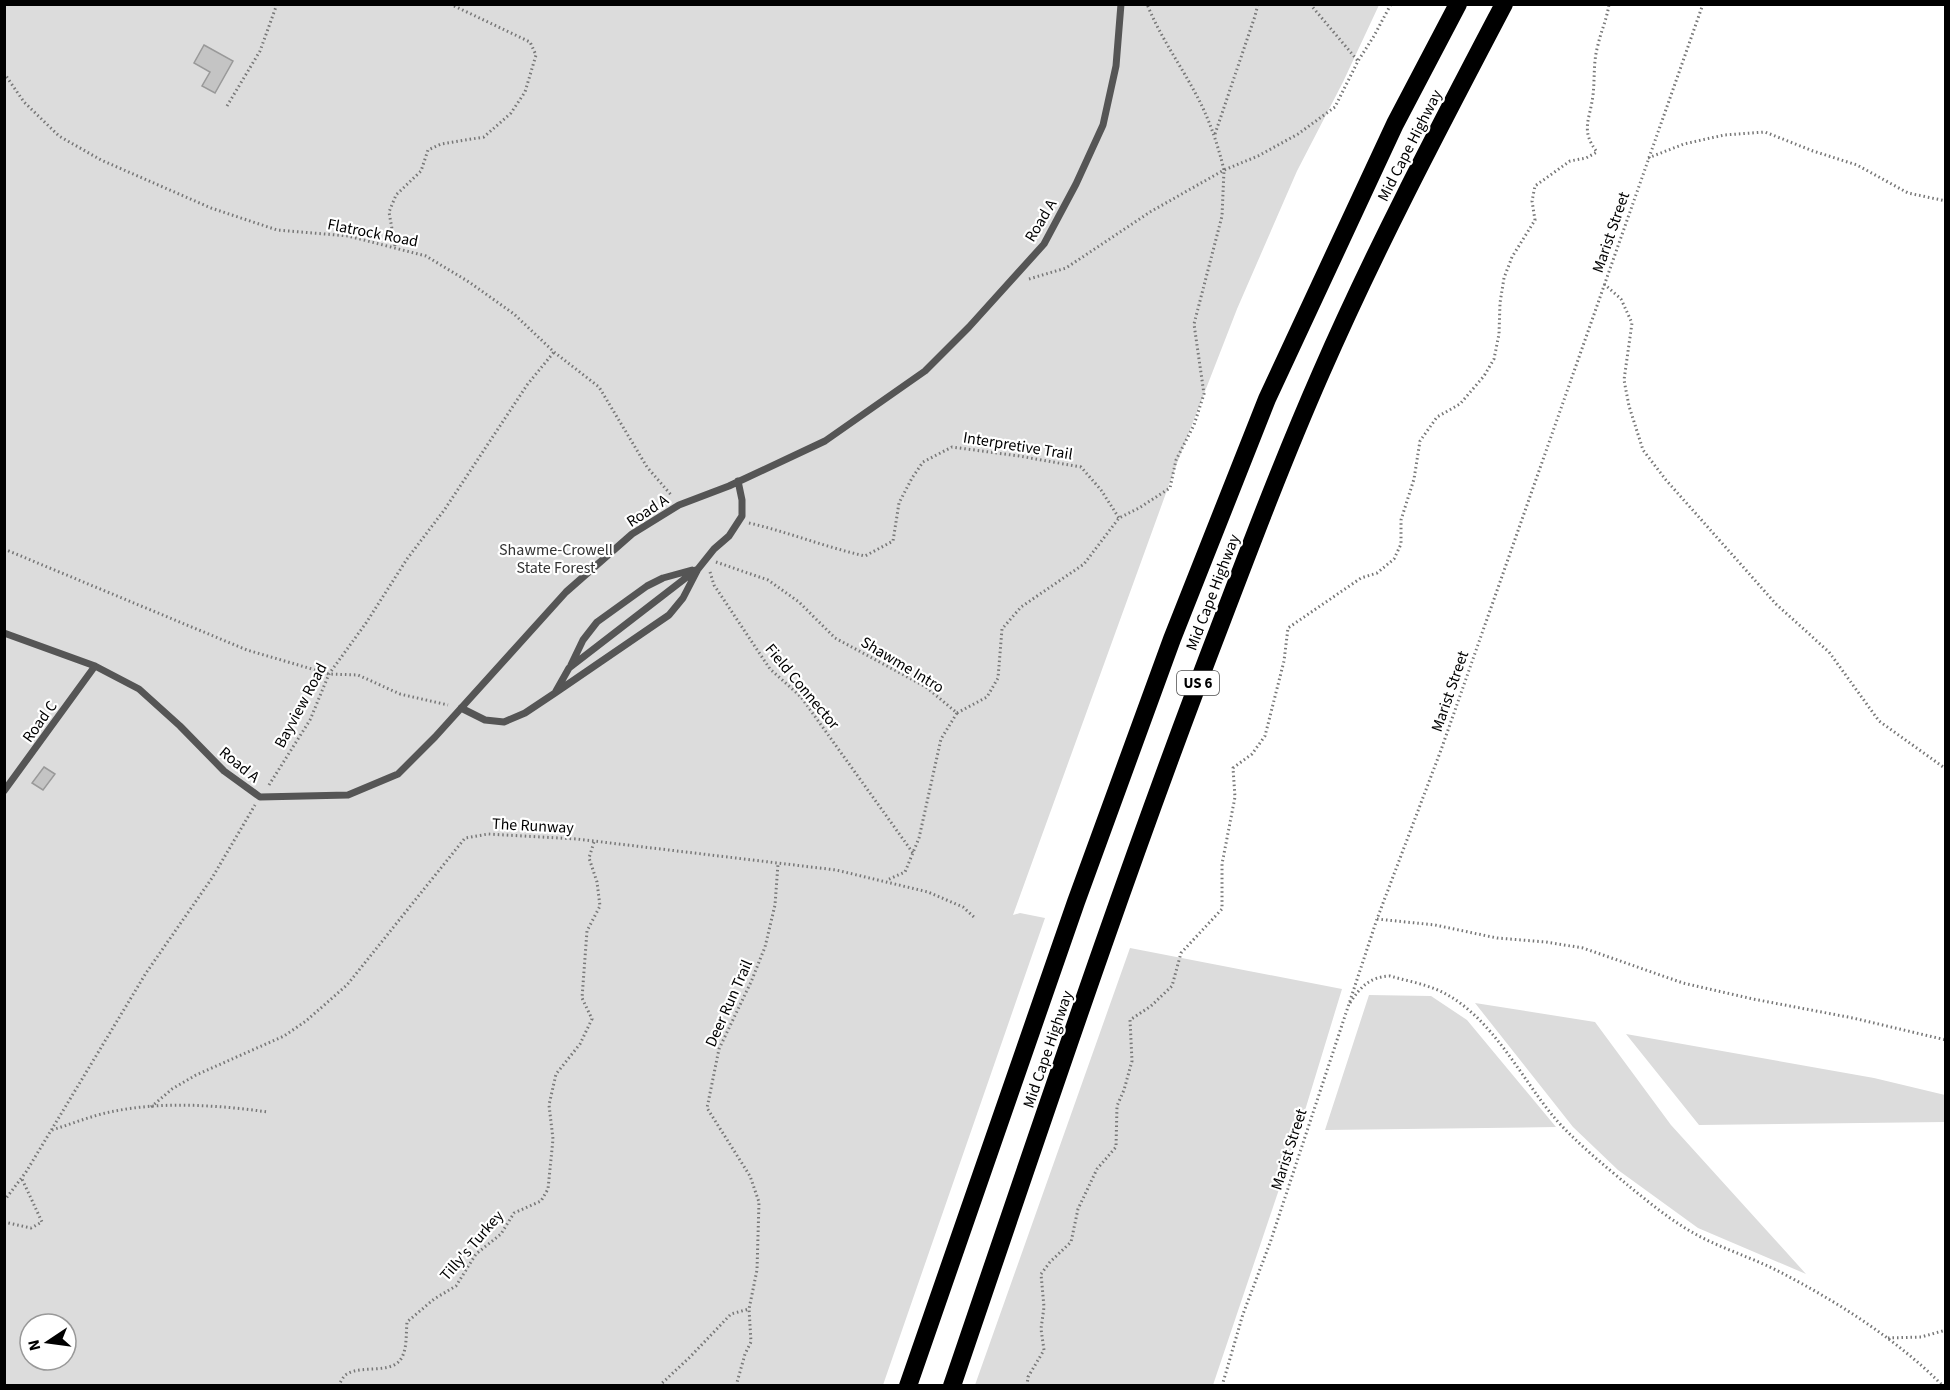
<svg xmlns="http://www.w3.org/2000/svg" width="1950" height="1390" font-family="'Source Sans 3',sans-serif">
<style>
.green{fill:#dcdcdc;fill-rule:evenodd}
.building{fill:#c4c4c4;stroke:#999;stroke-width:1.5}
.lines{fill:none;stroke-linecap:round;stroke-linejoin:round}
.path{stroke:#777;stroke-width:3;stroke-dasharray:1.5 3;stroke-linecap:butt}
.service{stroke:#555;stroke-width:7}
.motorway{stroke:#000;stroke-width:18}
.labels{text-anchor:middle;stroke-width:4.5;stroke-linejoin:round;paint-order:stroke}
.shield{fill:#fff;stroke:#4c4c4c;stroke-width:1.5}
.shield-label{font-size:15px;font-weight:bold;fill:#000}
.street-label{font-size:16px;fill:#000;stroke:#fff}
.park-label{font-size:16px;fill:#333;stroke:#fff}
</style>
<rect width="100%" height="100%" fill="#fff"/>
<path class="green" d="M5 5H1379L1343 82 1297 171 1237 309 1174 471 1013 915 1020 913 1045 918 883 1385 5 1386ZM30 1324H66V1360H30Z
M1130 948 1342 989 1299 1130 1213 1385H975Z
M1369 995 1431 996 1467 1020 1556 1127 1325 1130Z
M1475 1003 1595 1022 1671 1125 1806 1274 1698 1228 1618 1170 1573 1127Z
M1626 1034 1874 1078 1945 1095V1122L1699 1125Z"/>
<path class="building" d="M204 45 233 61 215 93 202 86 210 72 194 63Z
M44 767 55 774 43 790 32 783Z"/>
<g class="lines">
<path class="path" d="M1310 4 1358 61
M4 73 24 102 59 136 101 160 211 208 277 230 348 236 426 256 469 282 514 314 554 352 599 387 647 467 672 496
M227 106 260 51 277 4
M1215 134 1255 16 1258 4
M1648 158 1684 144 1724 135 1765 132 1813 151 1857 165 1908 193 1946 201
M395 246 389 212 396 195 421 171 428 150 441 144 484 137 511 113 525 92 536 55 530 42 450 4
M1029 279 1066 268 1150 212 1224 170C1217 141 1207 113 1192 87 1177 60 1159 34 1147 4
M1604 284 1621 299 1632 323 1624 380 1629 406 1643 450 1666 480 1776 604 1829 652 1879 721 1946 769
M749 523C788 532 825 547 865 556L893 541 899 503 912 478 923 462 952 447 1019 456 1081 467 1101 490 1119 518
M4 549 247 650 329 674 358 675 400 694 448 705
M716 562 768 580 799 602 835 638 926 687 957 713 941 739 919 838 905 872 887 880
M710 572 714 585 770 669 801 697 913 853
M957 713 987 697 998 678 1002 629 1021 607 1084 564 1119 518 1139 508 1170 488 1176 460 1194 425 1204 394 1194 324 1222 216 1224 170 1258 156 1298 134 1335 107 1358 61 1374 36 1391 4
M269 785 310 720 329 674 366 623 407 559 445 509 527 385 554 352
M1377 919 1435 925 1497 938 1546 942 1583 948 1683 983 1753 999 1853 1018 1946 1040
M1350 1003C1361 986 1370 977 1390 976 1407 981 1426 984 1442 992 1491 1016 1520 1076 1553 1116 1573 1140 1606 1167 1630 1187 1651 1204 1673 1222 1697 1235 1723 1249 1753 1258 1780 1272 1836 1301 1898 1340 1943 1386
M151 1107 172 1089 196 1075 284 1036 306 1021 347 985 465 838 488 834 577 839 836 870 928 892 963 907 974 917
M52 1130C71 1124 91 1116 110 1112 161 1101 217 1105 268 1112
M4 1201 26 1172 146 973 212 878 255 805
M4 1222 31 1228 42 1222 22 1179
M1888 1338 1921 1337 1946 1330
M338 1386C341 1382 343 1376 347 1374 363 1364 395 1376 403 1355 407 1346 406 1332 407 1322L434 1299 456 1286 476 1254 501 1234 514 1213 541 1201 548 1189 553 1139 549 1105 556 1074 580 1044 592 1019 582 998 587 931 600 906 597 882 589 858 594 842
M659 1386 690 1357 731 1314 749 1309
M736 1386 745 1354 751 1342 749 1309 757 1270 759 1202 750 1176 707 1108 719 1049 751 982 765 947 775 905 778 864
M1027 1386 1028 1377 1044 1350 1041 1329 1044 1307 1041 1274 1050 1262 1071 1242 1078 1209 1097 1169 1116 1147 1117 1106 1124 1090 1132 1061 1130 1020 1151 1006 1172 986 1181 953 1222 909V864L1235 797 1233 768 1252 754 1265 736 1284 661 1288 628 1361 578 1377 573 1394 559 1401 544V520L1414 479 1420 441 1437 417 1460 404 1484 376 1494 359 1499 334 1500 303 1504 278 1512 257 1535 220 1532 201 1535 186 1570 161 1586 158 1597 152C1580 130 1590 120 1593 95 1595 78 1593 62 1598 45 1601 31 1607 19 1609 4
M1222 1386 1243 1314 1270 1243 1377 919 1441 750 1703 4"/>
<path class="service" d="M4 633 95 666 139 689 180 726 224 771 260 797 348 795 398 774 435 737 566 592 632 534 679 505 729 486 825 441 925 371 969 327 1044 244 1076 184 1103 125 1116 66 1121 4
M571 665 583 640 597 622 647 586 663 578 692 570
M556 691 569 668 696 570
M461 708 485 720 504 722 525 713 555 693 669 615 683 598 698 569 714 549 729 536 742 516V500L738 481
M4 791 95 666"/>
<path class="motorway" d="M908 1386 1076 902 1172 639 1267 399 1395 124 1458 4
M952 1386C1039 1131 1124 875 1221 623 1253 539 1285 455 1321 373 1376 247 1440 126 1504 4"/>
</g>
<g class="labels">
<rect class="shield" x="1177" y="671" width="42" height="24" rx="4.5"/>
<g class="shield-label">
<text x="1198" y="688">US 6</text>
</g>
<g class="street-label">
<text transform="translate(1409 145) rotate(-63)" y="6">Mid Cape Highway</text>
<text transform="translate(1040 220) rotate(-59)" y="6">Road A</text>
<text transform="translate(373 232) rotate(11)" y="6">Flatrock Road</text>
<text transform="translate(1610 232) rotate(-71)" y="6">Marist Street</text>
<text transform="translate(1018 445) rotate(9)" y="6">Interpretive Trail</text>
<text transform="translate(647 510) rotate(-33)" y="6">Road A</text>
<text transform="translate(1212 592) rotate(-69)" y="6">Mid Cape Highway</text>
<text transform="translate(903 664) rotate(31)" y="6">Shawme Intro</text>
<text transform="translate(803 686) rotate(50)" y="6">Field Connector</text>
<text transform="translate(1449 691) rotate(-71)" y="6">Marist Street</text>
<text transform="translate(300 705) rotate(-62)" y="6">Bayview Road</text>
<text transform="translate(39 721) rotate(-54)" y="6">Road C</text>
<text transform="translate(240 764) rotate(39)" y="6">Road A</text>
<text transform="translate(533 825) rotate(3)" y="6">The Runway</text>
<text transform="translate(728 1003) rotate(-66)" y="6">Deer Run Trail</text>
<text transform="translate(1047 1049) rotate(-71)" y="6">Mid Cape Highway</text>
<text transform="translate(1288 1149) rotate(-72)" y="6">Marist Street</text>
<text transform="translate(471 1245) rotate(-49)" y="6">Tilly's Turkey</text>
</g>
<g class="park-label">
<text x="556" y="555">Shawme-Crowell<tspan x="556" dy="18">State Forest</tspan></text>
</g>
</g>
<rect width="1950" height="1390" fill="none" stroke="#000000" stroke-width="12"/>
<g transform="translate(48 1342) rotate(257)"><circle r="28" fill="#ffffff" stroke="#999999" stroke-width="1.5"/>
<path d="M0-4.5L10 22L0 15L-10 22Z" fill="#000000"/>
<text y="-9" font-size="16" font-weight="bold" text-anchor="middle" fill="#000000">N</text>
</g>
</svg>
